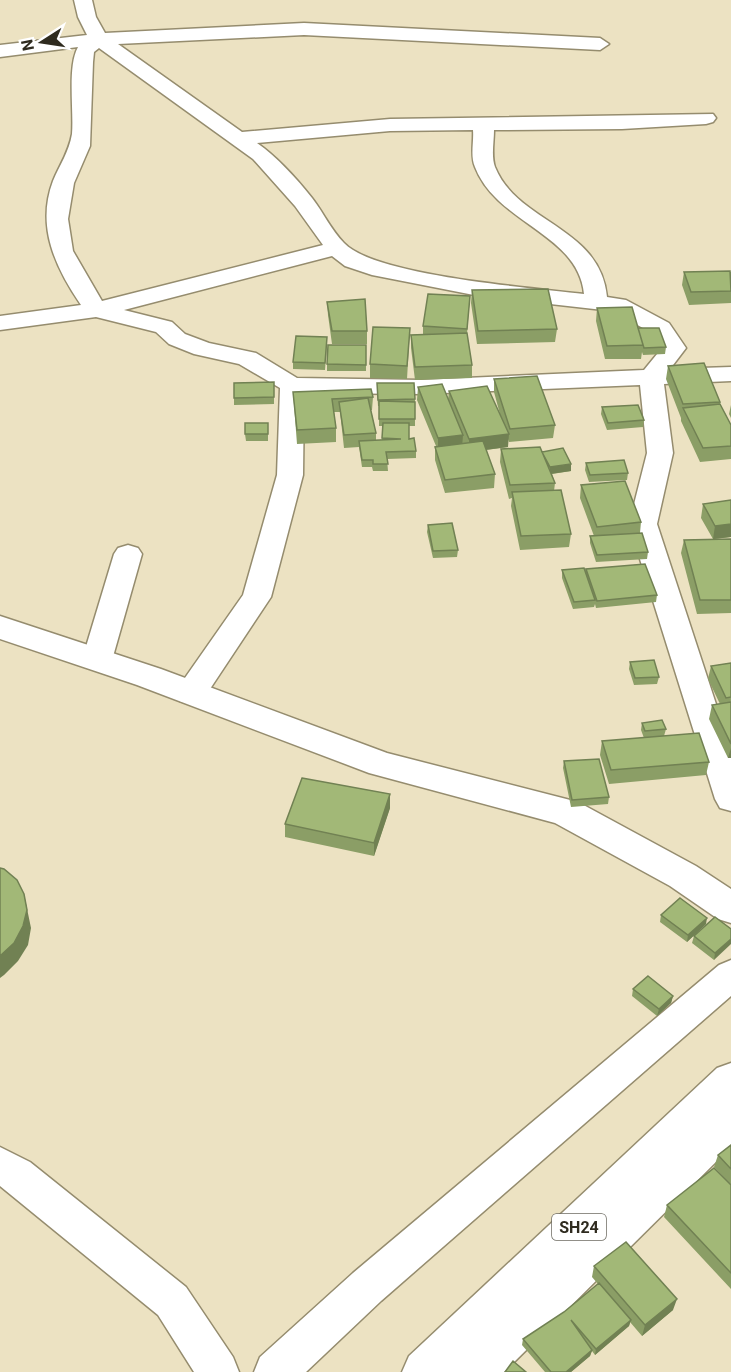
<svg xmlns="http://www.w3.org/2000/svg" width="731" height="1372" font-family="Roboto,sans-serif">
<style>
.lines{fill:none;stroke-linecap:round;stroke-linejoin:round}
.street-casing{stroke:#958c6e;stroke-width:3}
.secondary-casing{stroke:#958c6e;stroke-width:3}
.primary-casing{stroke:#958c6e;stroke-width:3}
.street{fill:#fff;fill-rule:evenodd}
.secondary{fill:#fff;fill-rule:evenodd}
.primary{fill:#fff;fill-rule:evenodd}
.wall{fill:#8b9e66}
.shaded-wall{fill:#718153}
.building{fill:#a2b877;stroke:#718153;stroke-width:1.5}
.labels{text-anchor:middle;stroke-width:6;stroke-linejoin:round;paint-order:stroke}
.shield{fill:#fff;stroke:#6d6b62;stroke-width:1.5}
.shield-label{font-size:16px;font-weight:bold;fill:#2f2b1f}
</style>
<rect width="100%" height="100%" fill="#ece2c2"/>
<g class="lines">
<defs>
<path id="street" d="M74 0H92L96 17 105 33 304 23 600 38 609 44 600 50 304 35 118 44 242 132 390 119 713 114 716 118 713 122 706 124 622 129 494 130C494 142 491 156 495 167 518 224 600 226 607 297L626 300 669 323 686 348 670 369 731 367V381L664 384 673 453 657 524 731 750V811L720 808 715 799 629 524 647 453 640 385 421 394 304 393 303 475 271 597 202 701 191 704 180 701 176 693 180 685 243 595 277 475 280 388 239 364 194 354 169 344 156 332 96 317 0 330V316L81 305C55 267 36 226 53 181 60 164 69 152 72 134 74 110 67 67 78 47L0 57V45L87 35 78 17ZM99 48 253 159 295 206 323 245 102 301 73 251 68 219 74 183 90 146 93 62 94 52ZM390 131 473 130C474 142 470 156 475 167 497 224 578 233 584 294 534 288 375 276 344 243 331 230 323 212 312 198 297 179 277 157 257 143ZM332 256 345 266 372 275 479 296 612 311 652 333 662 348 644 370 421 380 297 378 256 353 209 343 185 334 172 322 124 310Z
M128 545 138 548 142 554 112 660 107 667 97 670 87 667 82 660 114 554 118 548Z
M731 960V996L381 1301 306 1372H254L260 1357 353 1273 719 965Z
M731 1105V1147L504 1372H453L459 1357 718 1110Z
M0 1147 30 1162 186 1287 233 1357 239 1372H194L158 1315 0 1186Z"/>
<path id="secondary" d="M0 616 161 669 387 753 578 802 696 866 731 889V923L718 919 670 886 555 823 369 773 137 685 0 639Z"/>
<path id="primary" d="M731 1063V1108L458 1372H402L409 1356 717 1068Z"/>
</defs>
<use href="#street" class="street-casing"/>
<use href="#secondary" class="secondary-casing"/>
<use href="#primary" class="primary-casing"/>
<use href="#street" class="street"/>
<use href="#secondary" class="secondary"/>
<use href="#primary" class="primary"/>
</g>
<path class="wall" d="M684 272H731V303L689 305 682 285Z
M472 290 557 329 555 342 477 344 471 303Z
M470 296 467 334 472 365V378L415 380 411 348V335L423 334V326Z
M327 302 367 331V344H332L328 315Z
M597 308 638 328 666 347 665 354 643 355 642 352 641 359H605L596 321Z
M410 328 407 379 370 378V364Z
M327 344 325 370 293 369V362Z
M366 345V371H327V364Z
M668 366 720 402V404L731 425V459L700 462 681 421V418L666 379Z
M494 379 555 425 553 438 509 442 508 439V447L486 450 495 474 494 488 445 493 435 460V447L436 446 417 400 418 387 448 400 449 391 501 418 494 392Z
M274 382V404L234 405V398Z
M377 390 415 399V426H409V439L416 451V458L387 459 388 471H373L372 467H362L359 447 344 448 340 412H334L336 428V442L297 444 293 392 373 397 372 410H371L376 433V440H382V426H379V406H378Z
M731 405V418L729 414Z
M602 407 644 420 643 427 607 430 601 414Z
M268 423V441H246L245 434Z
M501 449 542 452 571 471 552 474 555 483 554 491 571 534 569 547 520 550 511 506 512 498 509 499 500 462Z
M586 463 628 473 627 480 589 482 585 470Z
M581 485 641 522 640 533 648 552 647 559 596 562 590 543V536H594L580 498Z
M731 500V537L715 539H731V613L697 614 681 553 684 540 713 539 701 518 703 504Z
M428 525 458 550 457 557 433 558 427 532Z
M586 569 657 595 656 602 596 608 595 604 594 607 573 609 562 578V570L585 572Z
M630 662 659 677 657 684 634 685 629 669Z
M731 663V758H728L709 719 712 705 720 704 708 679 711 666Z
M642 723 666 729 664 736 709 762 706 775 609 784 600 755 602 741 644 738 641 730Z
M564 761 609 797 608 804 571 807 563 768Z
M390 794V808L374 856 285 837V824Z
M661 915 706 924 687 942 660 922Z
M731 929 714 960 692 943 694 936Z
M633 989 673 996 671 1003 657 1016 632 996Z
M731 1145V1185L714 1167 718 1155Z
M731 1185V1289L664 1217 667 1205Z
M594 1266 673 1310 642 1336 630 1322 629 1326 595 1355 592 1351 590 1356 571 1372H545L522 1345 523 1339 564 1312 598 1284 592 1277Z"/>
<path class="shaded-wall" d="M509 434 508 447 469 452V439Z
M463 435 462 448 438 451V438Z
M571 464V471L550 474V467Z
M731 524V537L713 539 715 526Z
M731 748V758H728Z
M390 794V808L374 856V843Z
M24 894 31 928 28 945 18 961 4 975 0 978V956Z
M707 918 706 924 687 942 688 935Z
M731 939V944L714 960 715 953Z
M673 996 671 1003 657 1016 659 1009Z
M677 1299 673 1310 642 1336 645 1325Z
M631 1320 629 1326 595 1355 596 1349Z
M592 1350 590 1356 571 1372H566Z"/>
<path class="building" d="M730 271 731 291 691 292 684 272Z
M548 289 557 329 478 331 472 290Z
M428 294 470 296 467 329 423 326Z
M365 299 367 331H332L327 302Z
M632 307 643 345 607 346 597 308Z
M373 327 410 328 407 366 370 364Z
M638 328H659L666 347 644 348Z
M467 333 472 365 415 367 411 335Z
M296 336 327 337 325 363 293 362Z
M328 345H366V365L327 364Z
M704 363 720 402 683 404 668 366Z
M537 376 555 425 510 429 494 379Z
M274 382V397L234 398V383Z
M377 383H414L415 399 378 400Z
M442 384 463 435 438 438 418 387Z
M487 386 509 434 469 439 449 391Z
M371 389 373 397 332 399 336 428 297 430 293 392Z
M368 398 376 433 344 435 339 402Z
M379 401 415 402V419H379Z
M720 404 731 425V446L703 448 683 408Z
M638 405 644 420 608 423 602 407Z
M245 423H268V434H245Z
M383 423H409V439L414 438 416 451 386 452 388 464H373V460H362L359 441 401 439 382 438Z
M483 441 495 474 445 480 435 447Z
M540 447 555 483 510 485 501 449Z
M563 448 571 464 550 467 542 452Z
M624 460 628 473 590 475 586 463Z
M625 481 641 522 597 527 581 485Z
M561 490 571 534 521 536 512 492Z
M731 500V524L715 526 703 504Z
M452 523 458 550 433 551 428 525Z
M642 533 648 552 597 555 590 536Z
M731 539V600H700L684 540Z
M645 564 657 595 597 601 586 569Z
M584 568 595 600 574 602 562 570Z
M654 660 659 677 635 678 630 662Z
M731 663V697L726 698 711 666Z
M731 702V744L712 705Z
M662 720 666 729 645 731 642 723Z
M699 733 709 762 611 770 602 741Z
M599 759 609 797 572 800 564 761Z
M302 778 390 794 374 843 285 824Z
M0 868 4 869 17 880 24 894 27 910 23 926 14 943 0 956Z
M680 898 707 918 688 935 661 915Z
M715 917 731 929V939L715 953 694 936Z
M648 976 673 996 659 1009 633 989Z
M731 1145V1169L718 1155Z
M714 1168 731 1185V1273L667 1205Z
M626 1242 677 1299 645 1325 594 1266Z
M599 1283 631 1320 596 1349 571 1320 592 1350 566 1372H551L523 1339 564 1312Z
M513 1361 526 1372H505Z"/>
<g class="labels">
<rect class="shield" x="552" y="1214" width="54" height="26" rx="4.5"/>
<g class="shield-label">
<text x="579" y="1233">SH24</text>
</g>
</g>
<g transform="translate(42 42) rotate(258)" stroke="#ffffff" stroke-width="4.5" paint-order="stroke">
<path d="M0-4.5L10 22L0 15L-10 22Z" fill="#2f2b1f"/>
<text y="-9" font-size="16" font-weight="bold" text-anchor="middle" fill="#2f2b1f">N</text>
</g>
</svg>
